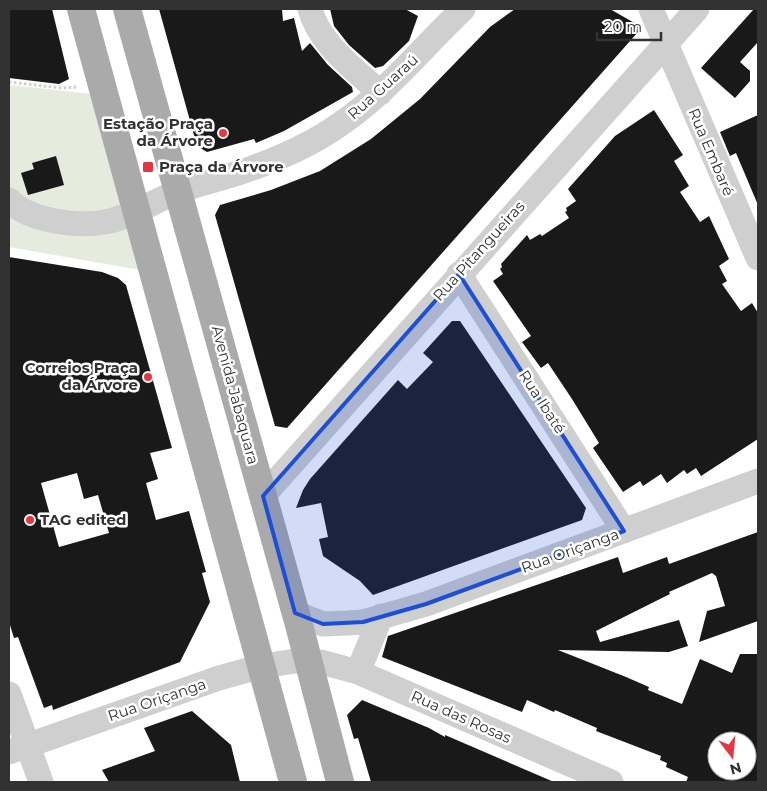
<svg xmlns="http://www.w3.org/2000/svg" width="767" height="791" font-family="Montserrat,sans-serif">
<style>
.green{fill:#e5ecde}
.building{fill:#191919;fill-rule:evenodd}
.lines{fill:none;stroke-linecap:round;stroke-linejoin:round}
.path{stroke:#cfcfcf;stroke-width:3;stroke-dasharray:2.5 2.5;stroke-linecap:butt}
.minor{stroke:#cfcfcf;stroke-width:25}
.major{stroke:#aaa;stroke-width:28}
.marked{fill:#1d4ed8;fill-opacity:0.2;stroke:#1d4ed8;stroke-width:4;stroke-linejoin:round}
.poi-dot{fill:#e93541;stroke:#fff;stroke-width:2}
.labels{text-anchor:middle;stroke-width:5;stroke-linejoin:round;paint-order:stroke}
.street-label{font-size:15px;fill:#323232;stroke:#fff}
.poi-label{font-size:15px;font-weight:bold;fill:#323232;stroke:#fff;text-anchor:end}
</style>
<rect width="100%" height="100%" fill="#fff"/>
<path class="green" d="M9 85 93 94 140 270 9 247Z"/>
<path class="building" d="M9 9H52L69 79 59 84 9 78Z
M159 9H282L283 21 294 18 302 51 310 43 328 65 352 87 353 92 284 131 256 143 254 139 207 152 197 146Z
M330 9H405L418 16 409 41 383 66 375 68 349 45 334 26Z
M515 9H610L638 25V32L287 428 275 426 215 215 220 205 271 190 320 171 371 139 420 99 490 27Z
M754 9H758V42L740 62 750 71V81L735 98 701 68Z
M654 110 683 155 674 161 689 186 680 192 700 222 709 216 729 259 719 266 727 281 722 284 741 311 752 303 758 313V439L701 476 696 468 687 474 684 470 667 483 661 474 643 486 640 481 623 492 593 448 599 443 572 399 548 363 541 368 522 342 531 336 493 281 503 274 500 269 502 267 501 264 527 235 530 240 540 234 542 236 569 218 565 212 567 211 566 208 576 201 568 189 615 136Z
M758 115V205L736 153 730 156 720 132Z
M56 156 64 185 28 195 21 173 34 169 32 163Z
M9 257 102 272 118 278 126 285 172 448 150 453 158 479 146 483 156 520 189 511 206 572 202 573 210 602 180 662 53 710 52 705 44 708 18 637 14 638 9 622ZM77 473 84 499 98 495 109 533 59 547 41 483Z
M452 321H460L586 508 582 520 373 595 360 581 323 556 319 539 328 537 321 503 296 508 303 490 310 479 398 380 407 389 433 362 423 353Z
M758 532V621L699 642 707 611 725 606 716 576 712 573 669 592 670 594 596 631 600 642 679 620 688 646 669 652 558 650 626 677 649 687 648 690 682 704 700 659 732 673 740 654H758V782H686L688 777 666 767 667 763 660 760 661 756 596 731 597 728 555 710 554 712 527 700 522 712 382 657 388 636 618 557 623 573 667 557 669 564ZM717 741H747V771H717Z
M362 700 429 728 445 737V735L554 782H371L358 738 354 739 347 715Z
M192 711 231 745 240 782H109L102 770 155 751 144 728Z"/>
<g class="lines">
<path class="path" d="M9 82 62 88 78 87"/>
<path class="minor" d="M310 9C320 45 354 68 380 93
M651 9 758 258
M9 200C28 221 78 227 105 222 131 217 154 201 179 191 201 183 225 178 247 170 278 159 312 144 339 125 386 93 422 48 463 9
M459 274 624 531
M263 496 697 9
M295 613 323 624 348 623 363 622 426 604 758 481
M358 672 381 616
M9 694 41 782
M9 752 219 678 262 666 296 661 321 662 358 672 611 782"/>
<path class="major" d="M81 9 293 782
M127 9 299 625 340 782"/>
</g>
<path class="marked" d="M459 274 624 531 426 604 363 622 323 624 295 613 263 496Z"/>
<g class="poi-dot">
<circle cx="223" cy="133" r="5"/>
<rect x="142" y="161" width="12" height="12" rx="2.5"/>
<circle cx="148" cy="377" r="5"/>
<circle cx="30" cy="520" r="5"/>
</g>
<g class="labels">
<g class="street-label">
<text transform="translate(383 87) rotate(-42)" y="5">Rua Guaraú</text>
<text transform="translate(711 152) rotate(67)" y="5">Rua Embaré</text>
<text transform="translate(479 251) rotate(-48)" y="5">Rua Pitangueiras</text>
<text transform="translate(235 395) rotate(75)" y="5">Avenida Jabaquara</text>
<text transform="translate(542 402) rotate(57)" y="5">Rua Ibaté</text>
<text transform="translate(570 551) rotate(-20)" y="5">Rua Oriçanga</text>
<text transform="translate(157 700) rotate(-19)" y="5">Rua Oriçanga</text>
<text transform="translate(461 717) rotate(24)" y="5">Rua das Rosas</text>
</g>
<g class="poi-label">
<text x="213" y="129">Estação Praça<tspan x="213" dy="17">da Árvore</tspan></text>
<text x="159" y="172" text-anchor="start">Praça da Árvore</text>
<text x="138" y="373">Correios Praça<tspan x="138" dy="17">da Árvore</tspan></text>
<text x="40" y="525" text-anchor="start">TAG edited</text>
</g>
</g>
<rect width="767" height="791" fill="none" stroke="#323232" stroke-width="20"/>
<g transform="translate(732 756) rotate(164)"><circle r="24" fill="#ffffff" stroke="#adadad"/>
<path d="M0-4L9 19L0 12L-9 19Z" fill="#e93541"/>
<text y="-8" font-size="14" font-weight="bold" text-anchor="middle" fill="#323232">N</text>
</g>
<path d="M597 32v8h64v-8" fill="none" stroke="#323232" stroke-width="2.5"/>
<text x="604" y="32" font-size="15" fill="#323232" stroke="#ffffff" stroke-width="4" paint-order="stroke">20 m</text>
</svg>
